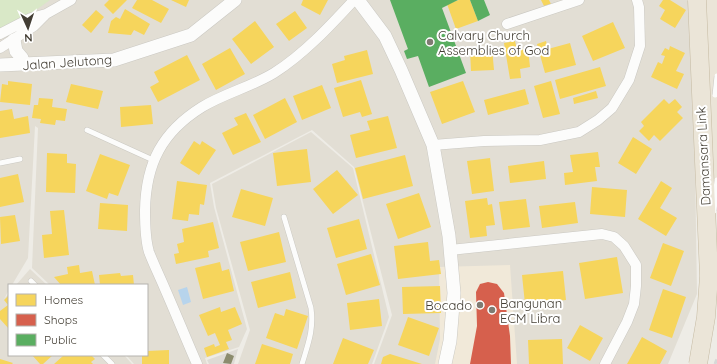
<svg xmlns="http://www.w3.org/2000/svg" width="717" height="364" font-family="Quicksand,sans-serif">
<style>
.residential{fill:#e2ded4}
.commercial{fill:#f1e9d9}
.industrial{fill:#dedbd5}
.green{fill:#d9e8c7}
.water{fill:#b7d4ec}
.homes{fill:#f6d55c}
.shops{fill:#d6604d}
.public{fill:#5aae61}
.industry{fill:#8c8c6e}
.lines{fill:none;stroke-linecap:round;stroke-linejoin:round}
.service-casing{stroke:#cac8c2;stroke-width:6}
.minor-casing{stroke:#cac8c2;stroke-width:11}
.tertiary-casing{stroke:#cac8c2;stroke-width:14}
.motorway-casing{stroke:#c5baa2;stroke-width:19}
.service{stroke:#fcfcfb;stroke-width:5}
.minor{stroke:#fcfcfb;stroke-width:10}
.tertiary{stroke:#fcfcfb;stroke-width:13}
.motorway{stroke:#ebe5d8;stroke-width:18}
.rail{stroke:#d8d8d7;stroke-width:3;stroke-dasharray:5 5;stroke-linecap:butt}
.service-bridge-casing{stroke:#cac8c2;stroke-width:6;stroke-linecap:butt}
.motorway-bridge-casing{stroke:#c5baa2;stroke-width:19;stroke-linecap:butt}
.service-bridge{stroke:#fcfcfb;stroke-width:5}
.motorway-bridge{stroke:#ebe5d8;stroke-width:18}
.poi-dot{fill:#7f7b72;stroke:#fff;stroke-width:1.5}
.labels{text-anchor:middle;stroke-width:4;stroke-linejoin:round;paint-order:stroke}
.poi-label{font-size:13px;fill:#433e34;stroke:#fff;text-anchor:start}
.street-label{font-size:13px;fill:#433e34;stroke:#fff}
</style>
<rect width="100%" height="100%" fill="#eeece6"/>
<path class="residential" d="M0 0H69L44 17 76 0H689L694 99 697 294 668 364H374L392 315 354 167 312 130 210 183 214 207 247 329 239 347 205 358 207 364H134L126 355H147V285H50L32 268 38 128 35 126 28 258 12 285H9V290L4 299 9 293V355H124L132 364H0Z
M311 132 353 168 389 317 372 364H238L250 330 216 208 212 184Z
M30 269 47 285H16Z"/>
<path class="commercial" d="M510 265 517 364H435L440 339 439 267Z"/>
<path class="industrial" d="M238 349 234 364H209L207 360Z"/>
<path class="green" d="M0 0H50L25 18 0 30Z"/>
<path class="water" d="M187 287 191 302 183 305 178 290Z"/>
<path class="homes" d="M109 0H127L113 14 104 5Z
M137 0H152L169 9 161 23 132 8Z
M171 0H189L186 7Z
M303 0H328L320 15 301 5Z
M459 0H470L478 21 456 29 447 4Z
M541 0H549L551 4 544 6Z
M663 0H670L686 10 675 28 660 19 665 10 659 6Z
M125 9 150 24 144 35 134 30 131 35 108 33 111 21 116 17 120 19Z
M96 10 104 17 91 33 82 25Z
M295 11 307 28 289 41 276 24Z
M255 21 274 47 251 64 232 39Z
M613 22 625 48 593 61 582 36Z
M515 41 517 50 528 49 530 67 520 69 521 78 510 79 504 43Z
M546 41 548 49 570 43 576 65 545 73 537 44Z
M670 46 685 53 676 71 684 74 677 89 651 77 658 62 662 64 665 56 661 55 665 48 669 50Z
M230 48 245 74 216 90 202 64Z
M492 48 494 70 471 71 470 50Z
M367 50 373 74 337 83 332 64 345 60 344 56Z
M187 55 200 80 158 102 150 87 159 82 154 72Z
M600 67 606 86 560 99 555 80Z
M361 80 372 114 362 117 360 112 343 117 334 88Z
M8 81 32 84 30 105 0 102 2 84 8 85Z
M463 81 475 112 442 124 430 92Z
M551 81 560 114 543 118 534 86Z
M71 84 103 91 98 109 66 102Z
M322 85 331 108 302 120 293 96Z
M525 89 529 104 488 115 484 100Z
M596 91 598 98 574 104 573 98Z
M39 98 53 99 52 107 67 109 65 121 56 120 55 125 40 123 41 119 32 118 34 105H38Z
M285 98 297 122 265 139 253 115Z
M664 99 669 104 675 99 682 107 677 112 683 118 660 141 654 135 649 141 639 131 644 126 641 122Z
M151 105 153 124 121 127 120 107Z
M12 109 14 119 28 116 30 133 0 138V111Z
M246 113 261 142 233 155 222 133 238 125 234 118Z
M388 116 397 148 356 158 350 135 370 130 367 121Z
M633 137 652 149 636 174 618 163Z
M194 141 200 145 202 141 216 150 199 175 180 163Z
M307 149 311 182 277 186 273 153Z
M598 152 600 167H595L597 181 565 185 564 173 573 172 570 155Z
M47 153 67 154V163L76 164 75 193 46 192Z
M100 154 130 165 118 196 109 193 107 199 86 191Z
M405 155 413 186 363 199 355 168Z
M490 158 494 191 472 194 467 161Z
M544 161 546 179 510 183 508 166Z
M337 170 358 195 333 214 313 189Z
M18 174 24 202 0 207V178Z
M177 181 207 185 204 205 200 204 199 215 189 214 188 221 172 219Z
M661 181 672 188 660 208 677 218 666 236 638 219Z
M592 187 627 190 625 217 590 214Z
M241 189 273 198 265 226 232 217Z
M419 193 431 227 398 239 386 204Z
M487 198 488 205 492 204 495 225 486 226 487 236 470 238 465 201Z
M526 199 530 227 503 230 499 202Z
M575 202 578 223 542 228 539 206Z
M100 203 128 205 127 231 98 229Z
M64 210 69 255 44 258 42 235 52 234 50 211Z
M15 215 20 241 1 244 0 217Z
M359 219 367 249 336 258 327 228Z
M213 222 219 248 208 251 209 257 176 264 174 254 179 253 177 244 184 242 182 229Z
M279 232 286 262 248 271 240 242Z
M428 242 430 261 439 260 441 274 398 279 394 246Z
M663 243 684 251 671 286 650 278Z
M371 254 380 285 346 295 337 264Z
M617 257 623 293 585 299 579 263Z
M220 262 222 271 229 269 234 291 203 299 195 268Z
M79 265 80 273 92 271 95 285H61L54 277 68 274 67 267Z
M563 271 566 300 525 304 522 275Z
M290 272 296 298 258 308 251 282Z
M120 273 121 276 133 275 134 285H100L99 275Z
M440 286 441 313 403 314 402 287Z
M663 289 686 297 672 338 649 330Z
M9 295V329L0 319V311L8 305 4 300Z
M379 299 382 326 350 330 347 303Z
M220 307 221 312 235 307 242 324 228 330 232 340 226 342 229 349 207 357 204 348 214 344 215 347 220 345 215 333 208 336 199 315Z
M286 309 308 316 297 349 266 338 275 313 284 316Z
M408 317 439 328 429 356 398 345Z
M580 325 603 338 590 361 567 348Z
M642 337 667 351 660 364H627Z
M343 338 374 350 368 364H333Z
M562 339 563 364H529L528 340Z
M262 344 293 354 290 364H255Z
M169 350V364H142V355H147V351Z
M390 354 422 364H381L383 357Z
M32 355H53L43 364H40Z
M64 355H91L95 359 91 362 93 364H54Z
M0 359 13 363 12 364H0Z"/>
<path class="shops" d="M488 282 497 284 504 293 510 336 511 364H470L477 326 476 292 480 284Z"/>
<path class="public" d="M390 0H458L442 8 466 73 429 87 418 56 407 59 404 51 408 49Z
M470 0H484L490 15 478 21Z"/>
<path class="industry" d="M227 353 234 356 231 364 223 363Z"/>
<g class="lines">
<defs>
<path id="service" d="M87 130 153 160
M0 163 20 159
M284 217 311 308C314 330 308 344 302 364
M31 281 35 285
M103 355 112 364"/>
<path id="minor" d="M507 24 579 0
M0 34 31 18 46 14 71 0
M0 48 34 26 45 15
M433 145 484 141 540 140 579 132 598 120 612 108 629 80 640 46 639 7 637 0
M450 250 602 234 614 237 624 246 636 265V286L634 304 627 322 605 364
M197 364C186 339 176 314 165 289 160 277 154 265 149 252 145 239 145 223 145 210 146 163 162 132 202 107 225 93 251 87 274 73 304 54 330 26 354 0"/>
<path id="tertiary" d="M358 0 385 36 401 70 433 145 449 236 454 293 450 341 445 364
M14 40 16 51 22 58
M0 65 114 60 191 35 235 0"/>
<path id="motorway" d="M714 0 717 78
M710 87 714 199"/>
</defs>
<use href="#service" class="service-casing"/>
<use href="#minor" class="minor-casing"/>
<use href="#tertiary" class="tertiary-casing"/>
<use href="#motorway" class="motorway-casing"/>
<use href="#service" class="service"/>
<use href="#minor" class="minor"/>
<use href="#tertiary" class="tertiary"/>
<use href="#motorway" class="motorway"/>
<path class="rail" d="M715 364 717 359"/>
<defs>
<path id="service-bridge" d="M715 95 717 76
M714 211 717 180"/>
<path id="motorway-bridge" d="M697 0 709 276 706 317 698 364"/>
</defs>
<use href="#service-bridge" class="service-bridge-casing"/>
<use href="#motorway-bridge" class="motorway-bridge-casing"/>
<use href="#service-bridge" class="service-bridge"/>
<use href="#motorway-bridge" class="motorway-bridge"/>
</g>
<g class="poi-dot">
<circle cx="430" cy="42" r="4"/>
<circle cx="480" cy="305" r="4"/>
<circle cx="492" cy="310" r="4"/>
</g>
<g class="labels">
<g class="poi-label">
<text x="438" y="40">Calvary Church<tspan x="438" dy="15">Assemblies of God</tspan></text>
<text x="500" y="308">Bangunan<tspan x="500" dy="15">ECM Libra</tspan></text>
<text x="472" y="310" text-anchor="end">Bocado</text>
</g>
<g class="street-label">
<text transform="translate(67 62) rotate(-4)" y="5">Jalan Jelutong</text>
<text transform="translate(703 156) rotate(-93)" y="5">Damansara Link</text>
</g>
</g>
<rect x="8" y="284" width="140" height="72" fill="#ffffff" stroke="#b4b2ae"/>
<rect x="16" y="294" width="20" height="12" fill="#f6d55c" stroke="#b4b2ae"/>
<text x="44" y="304" font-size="12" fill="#433e34">Homes</text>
<rect x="16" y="314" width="20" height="12" fill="#d6604d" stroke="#b4b2ae"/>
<text x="44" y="324" font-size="12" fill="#433e34">Shops</text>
<rect x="16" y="334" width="20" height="12" fill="#5aae61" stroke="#b4b2ae"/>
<text x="44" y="344" font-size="12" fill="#433e34">Public</text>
<g transform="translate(28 28) rotate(177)" stroke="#ffffff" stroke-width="3" paint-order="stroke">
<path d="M0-3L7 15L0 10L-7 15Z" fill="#433e34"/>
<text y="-6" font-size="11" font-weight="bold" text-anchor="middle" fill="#433e34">N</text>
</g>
</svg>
